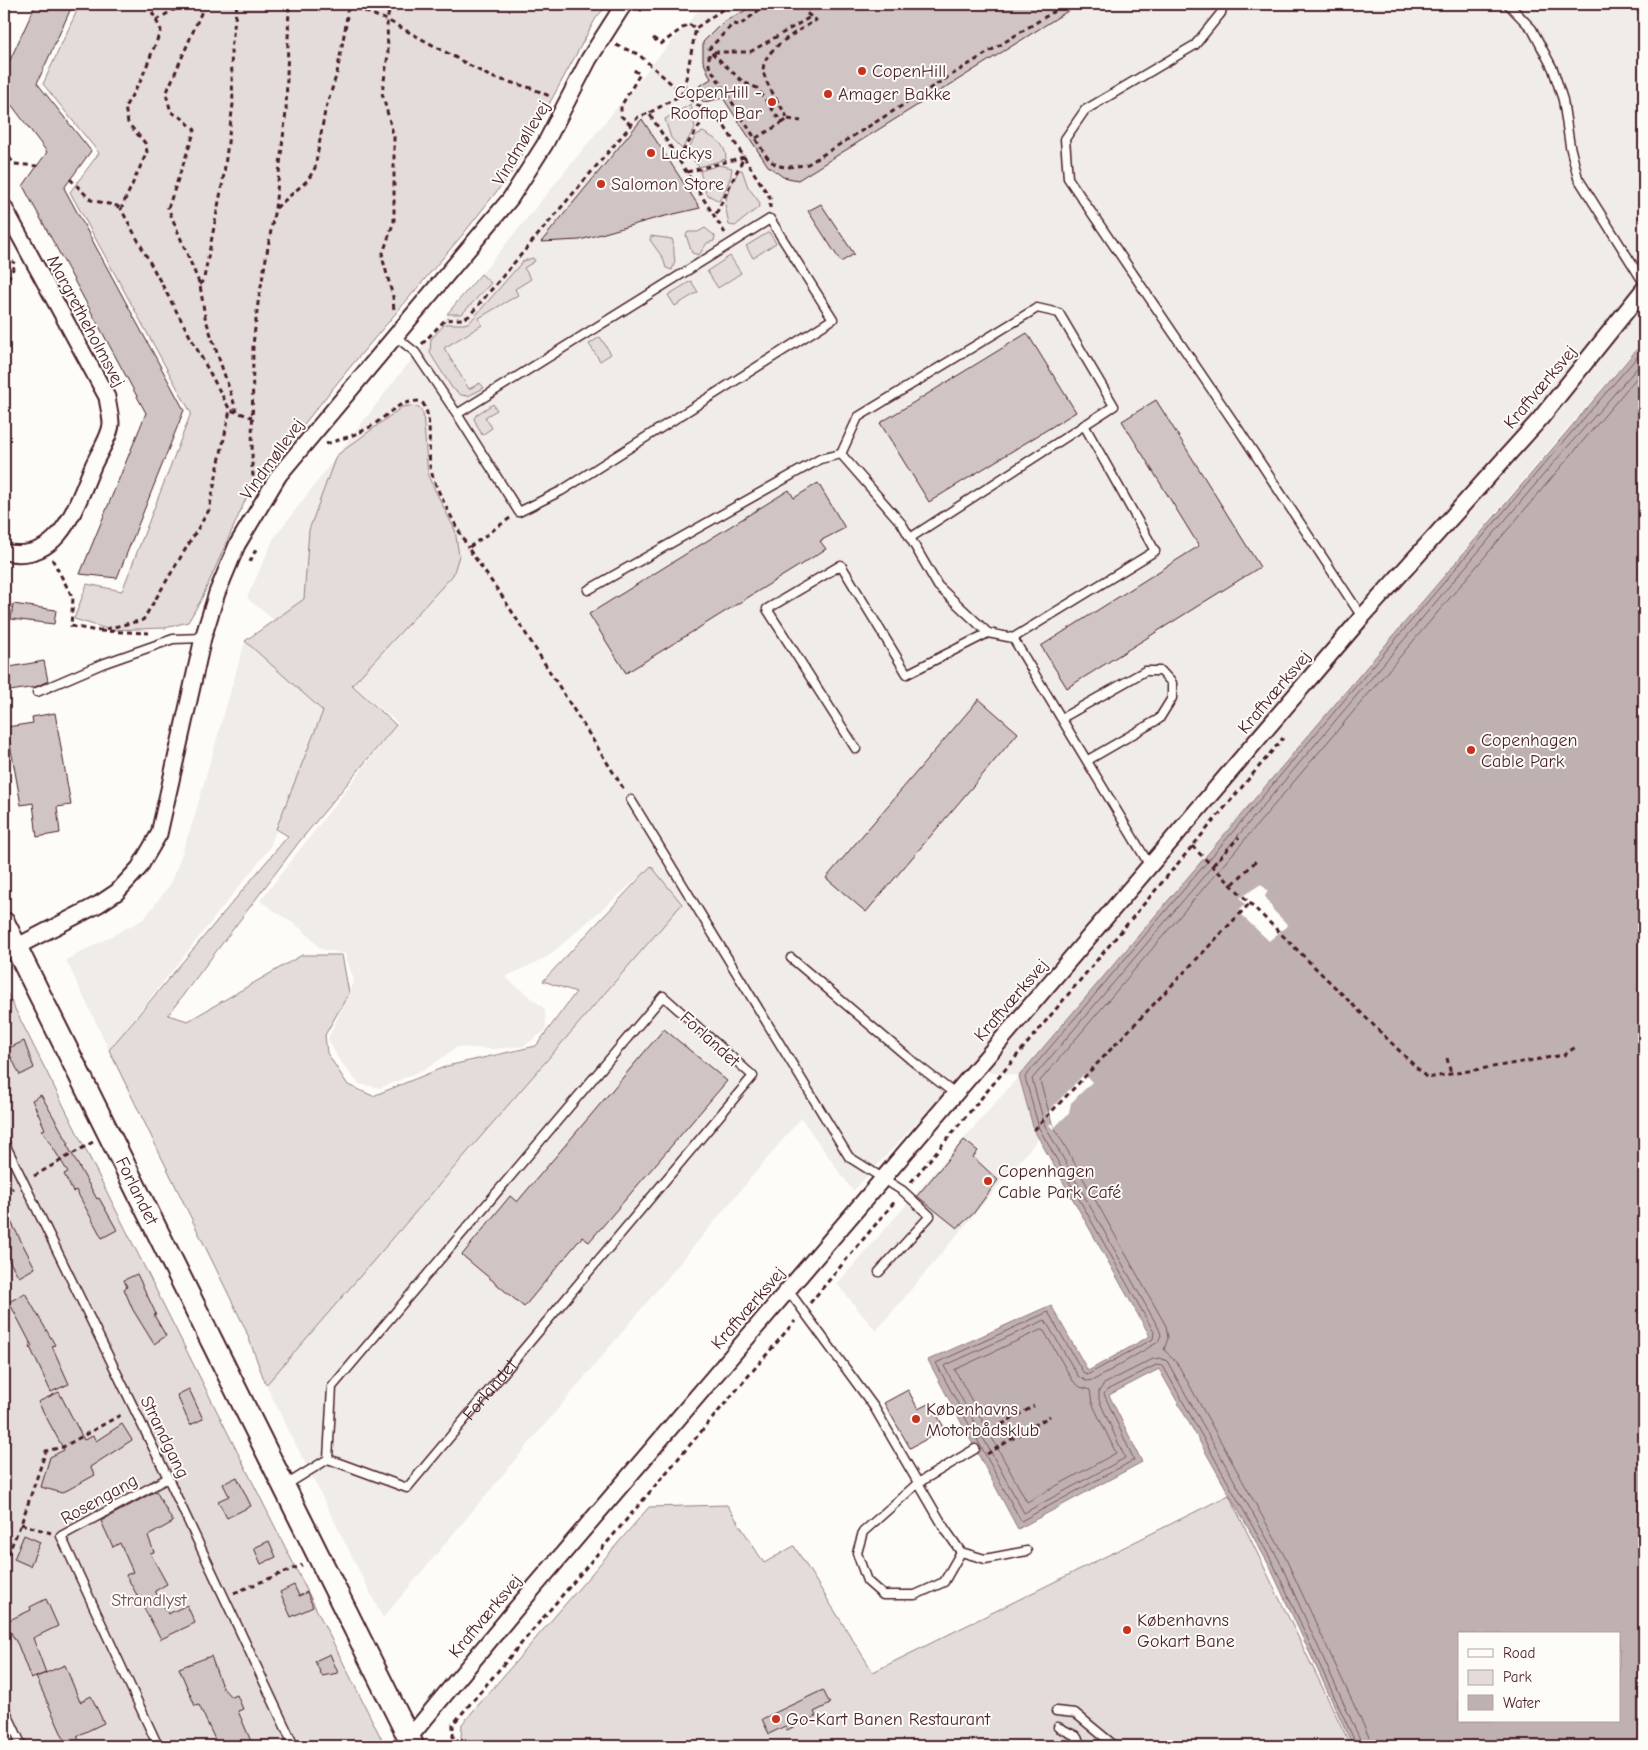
<svg xmlns="http://www.w3.org/2000/svg" width="1648" height="1750" font-family="'Comic Neue',sans-serif">
<style>
.built{fill:#f0ece8}
.green{fill:#e3dcda;stroke:#967e82}
.water{fill:#c0b1b1;stroke:#91777b;fill-rule:evenodd}
.pier{fill:#fdfcf7}
.lines{fill:none;stroke-linecap:round;stroke-linejoin:round}
.shore{stroke:#795961;stroke-width:1}
.building{fill:#d0c5c4;stroke:#4a1f2b}
.lane-casing{stroke:#4a1f2b;stroke-width:11}
.street-casing{stroke:#4a1f2b;stroke-width:19}
.secondary-casing{stroke:#4a1f2b;stroke-width:25}
.path{stroke:#4a1f2b;stroke-width:3;stroke-dasharray:5 4;stroke-linecap:butt}
.lane{stroke:#fdfcf7;stroke-width:8}
.street{stroke:#fdfcf7;stroke-width:15}
.secondary{stroke:#fdfcf7;stroke-width:21}
.poi-dot{fill:#c8321e;stroke:#fdfcf7;stroke-width:2}
.labels{text-anchor:middle;stroke-width:4;stroke-linejoin:round;paint-order:stroke}
.poi-label{font-size:18px;fill:#4a1f2b;stroke:#fdfcf7;text-anchor:start}
.street-label{font-size:18px;fill:#4a1f2b;stroke:#fdfcf7}
.park-label{font-size:18px;fill:#704e57;stroke:#fdfcf7}
</style>
<rect width="100%" height="100%" fill="#fdfcf7"/>
<filter id="ink" filterUnits="userSpaceOnUse"><feTurbulence type="fractalNoise" baseFrequency=".02" numOctaves="2"/><feDisplacementMap in="SourceGraphic" scale="10" xChannelSelector="R" yChannelSelector="G"/><feConvolveMatrix kernelMatrix="1 2 1 2 8 2 1 2 1" color-interpolation-filters="sRGB"/></filter>
<g filter="url(#ink)">
<path class="built" d="M704 4H1644V349L1637 348 1547 452 1206 859 1034 1130 1039 1138 876 1331 837 1284 1019 1076 968 1068 853 1191 801 1118 383 1618 266 1385 682 904 651 867 547 957 505 977 545 1009 546 1030 524 1046 494 1049 457 1047 429 1067 381 1088 359 1084 339 1060 328 1039 354 980 345 954 321 949 303 930 260 901 398 723 247 598 274 538 391 385 655 61Z
M245 641 323 711 269 849 109 1050 66 960 144 919 172 882 194 818Z"/>
<path class="green" d="M80 4H608L596 18 512 172 464 233 351 366 249 492 201 600 188 622 165 628 111 630 74 619 87 584 122 591 191 413 70 192 99 153 43 84Z
M691 104 695 128 682 149 671 138 665 119Z
M703 132C715 139 726 143 726 159L699 167 687 152 696 135Z
M719 165 732 168C731 180 725 191 719 201L706 194 700 171Z
M739 170H742L748 187 760 203 759 207 735 226 729 225 725 204 729 189Z
M705 228 715 236 714 241 707 243 699 255 692 253 686 235 688 232H698Z
M769 232 776 243 753 258 746 246Z
M651 236 672 239C675 247 673 253 675 261L672 270 666 268 663 258 650 240Z
M730 256 741 273 718 288 707 271Z
M533 258 535 261 524 268 531 279 515 289 518 295 479 318 482 325 444 348 469 389 480 383 484 388 468 396 461 395 452 388 430 353 431 339 445 324H464L470 322 523 261Z
M481 274 491 283 462 314H447Z
M691 281 698 292 675 306 668 295Z
M600 337 611 354 600 361 589 344Z
M493 404 497 410 485 417 492 428 482 435 474 419 476 415Z
M410 406 419 407 423 413 428 476 455 530 459 556 453 575 352 685 396 725 299 842 168 1015 188 1021 302 955H342L349 993 325 1035 327 1053 348 1085 373 1096 447 1066 536 1046 576 992 543 981 651 866 682 904 266 1385 245 1328 109 1050 288 836 276 829 323 711 245 641 304 599 309 530 336 456 402 407Z
M4 987 385 1746H4V1535L8 1527 7 1377 4 1374Z
M1229 1495 1351 1746H465L461 1737 462 1724 649 1507 727 1505 764 1563 794 1546 873 1672Z"/>
<path class="water" d="M1638 348 1644 349V1746H1353L1269 1565 1159 1369 1109 1395 1142 1462 1018 1529 928 1360 1051 1305 1088 1371 1150 1336 1034 1130 1019 1076ZM1459 1634H1619V1721H1459Z"/>
<path class="pier" d="M1261 884 1268 891 1265 896 1274 911 1288 925 1269 941 1238 912 1245 904 1240 898Z
M1084 1074 1092 1082 1071 1103 1069 1113 1053 1129 1049 1125 1052 1122 1046 1114Z"/>
<g class="lines">
<path class="shore" d="M1041 1330 1044 1331 1073 1381 1080 1387 1090 1390 1092 1403 1116 1453 1027 1502 955 1370Z
M1357 1746 1273 1563 1163 1366 1156 1365 1107 1390 1104 1394 1134 1460 1021 1521 936 1363 1048 1312 1083 1372 1087 1375 1153 1339 1154 1332 1039 1128 1025 1077 1551 456 1639 355 1644 354
M1363 1746 1279 1560 1167 1361 1160 1358 1153 1359 1104 1384 1099 1391V1400L1125 1458 1024 1513 944 1366 1045 1320 1078 1376 1086 1381 1094 1380 1158 1342 1161 1335 1159 1329 1045 1126 1032 1079 1556 460 1644 360
M1371 1746 1369 1737 1285 1557 1176 1361 1164 1350 1168 1338 1166 1326 1052 1123 1040 1081 1644 369"/>
</g>
<path class="building" d="M36 4H73L37 83 91 151 64 188 184 410 117 578 80 574 146 413 23 186 47 152 4 95V73Z
M758 4H1079L798 180 783 177 768 166 723 98 704 102 697 96 699 86 711 79 703 61V42L723 22Z
M642 119 700 208 657 218 580 240 541 242Z
M821 204 854 254 841 262 808 211Z
M1027 333 1076 412 929 502 880 423Z
M1156 400 1260 567 1067 688 1041 646 1199 546 1122 421Z
M818 483 845 528 820 541 826 549 626 673 589 614 789 490 794 498Z
M13 604 56 610 54 624 11 619Z
M44 661 48 681 35 687 4 692V668Z
M979 699 1018 733 866 912 826 878Z
M55 713 71 805 57 807 60 833 37 837 33 803 21 805 7 727 33 723 32 717Z
M664 1029 727 1081 589 1242 582 1237 524 1307 462 1255 510 1196 517 1202Z
M24 1041 34 1068 20 1075 7 1049Z
M41 1095 69 1144 67 1145 97 1199 99 1198 117 1230 102 1238 76 1190 73 1192 64 1174 68 1172 42 1130 45 1129 32 1100Z
M964 1140 978 1151 973 1157 998 1180 973 1214 957 1228 917 1196Z
M4 1208 35 1268 19 1277 4 1252Z
M137 1274 156 1314 154 1315 166 1336 154 1344 133 1310 124 1289 127 1287 124 1280Z
M25 1293 55 1345 52 1346 69 1384 51 1392 30 1347 32 1346 9 1302Z
M189 1389 203 1419 190 1425 177 1395Z
M908 1390 918 1409 930 1403 945 1429 910 1448 884 1403Z
M59 1392 84 1440 93 1436 96 1441 122 1424 132 1440 90 1467 95 1475 62 1493 41 1487 50 1457 64 1450 38 1402Z
M237 1477 251 1506 227 1518 218 1501 229 1496 223 1484Z
M156 1491 173 1522 148 1536 154 1552 150 1553 167 1584 155 1591 168 1614 187 1605 195 1623 161 1639 126 1575 133 1572 120 1543 113 1547 101 1521Z
M24 1535 40 1542 30 1566 14 1559Z
M269 1541 276 1557 261 1564 254 1548Z
M294 1585 299 1596 307 1592 313 1607 291 1617 280 1592Z
M46 1599 58 1626 33 1638 46 1673 31 1679 18 1645 5 1622 31 1610 30 1607Z
M330 1654 338 1673 322 1676 315 1661Z
M211 1656 222 1687 231 1697 237 1695 243 1709 238 1711 253 1746H218L199 1705 195 1706 179 1668Z
M65 1665 80 1702 91 1696 104 1723 77 1736 82 1746H67L36 1677Z
M823 1690 830 1704 814 1712 816 1716 787 1730 785 1726 769 1734 762 1719Z"/>
<g class="lines">
<defs>
<g id="lane">
<path d="M1223 4 1221 13 1195 45 1085 110 1065 139 1068 178 1239 430 1362 617"/>
<path d="M1508 4 1532 29 1553 69 1563 100 1570 146 1578 178 1644 283"/>
<path d="M1639 4 1644 12"/>
<path d="M395 336 415 352 457 414 519 512 561 491 833 319 770 219 457 414"/>
<path d="M841 454 858 417 1037 308 1059 313 1114 406 910 538"/>
<path d="M588 590 820 459 841 454 902 524 938 586 988 633 1013 638 1150 866"/>
<path d="M1013 638 1155 551 1084 425"/>
<path d="M37 692 102 664 173 639 203 638"/>
<path d="M1062 718 1145 671H1161L1172 683V698L1159 719 1088 760"/>
<path d="M856 749 767 609 841 565 907 674 988 633"/>
<path d="M631 800 849 1157 903 1191 930 1216 879 1272"/>
<path d="M791 958 916 1064 955 1094"/>
<path d="M4 1142 168 1478 294 1746"/>
<path d="M788 1290 874 1407 945 1529 961 1552 985 1559 1027 1551"/>
<path id="s1" d="M286 1485 328 1459 407 1488 753 1076 663 996 332 1387 328 1459"/>
<path d="M961 1552 944 1582 915 1595H883L867 1581 857 1553 863 1532 918 1483 975 1449"/>
<path d="M4 1707 22 1746"/>
<path d="M1056 1711 1075 1713 1115 1746"/>
<path d="M1058 1727 1076 1736 1082 1746"/>
<path d="M158 1746 61 1536 168 1478"/>
</g>
<path id="street" d="M4 207 107 397C108 405 111 416 111 424 110 437 98 454 93 466 75 508 60 564 4 552
M16 947 99 904 117 892 139 868 159 834 203 638 217 593 237 545 279 475 510 199 545 144 589 59 624 4
M409 1738 514 1611 1362 617 1540 419 1644 289"/>
<g id="secondary">
<path id="s2" d="M4 923 413 1746"/>
</g>
</defs>
<use href="#lane" class="lane-casing"/>
<use href="#street" class="street-casing"/>
<use href="#secondary" class="secondary-casing"/>
<path class="path" d="M148 4 161 30 141 80 125 107 128 123 145 143 147 152 121 209 230 410 252 417
M205 4 166 94 171 112 182 118 195 130 168 208 200 285 205 317 237 412
M391 4 387 20 388 55 382 93 394 137V221L382 256 393 297 394 312
M730 4 696 28 683 94 723 124 770 198V208
M767 4 740 25 733 24 730 27 709 49V66L767 157C779 171 791 167 808 164L1066 4
M348 5 387 20 491 77 531 88 552 97
M640 11 645 4
M156 20 184 4
M653 38 661 44 688 24 696 28
M616 45 638 54 683 94 649 113
M788 119 801 121
M782 123 788 119C781 105 768 89 764 74 757 51 801 30 816 20L806 13 810 4
M631 125 621 116V106L640 74 632 69
M756 138 782 123 757 88 743 82 711 52H750L812 16
M4 150 14 164 37 166
M678 159 708 112
M687 172 744 157 715 216
M70 179 91 200 117 206 121 209
M276 208 308 180 315 168 325 111 337 73 346 24 348 5
M4 257 15 263
M200 285 204 278 223 181 233 104 231 50 237 4
M4 287 16 263
M422 344 445 320 463 319 469 316 638 117 649 113 725 233
M326 444C341 439 356 435 370 427 390 415 395 401 421 401 433 413 428 449 430 466 434 489 457 526 468 548
M257 484 254 482 252 468 253 345 258 303 275 208 286 112 289 4
M510 518 468 548 504 599 625 791
M52 559 73 598 71 626 97 631 143 620 209 510 230 410
M250 562 256 549
M100 631 149 633
M1192 846 1427 1078 1564 1055 1577 1046
M1213 865 1239 837
M1233 884 1257 860
M1447 1058 1451 1074
M1034 1130 1251 902
M34 1176 93 1142
M911 1182 1283 738
M4 1194 13 1188
M810 1303 896 1200
M978 1438 1034 1406
M987 1454 1050 1416
M21 1524 51 1533
M4 1563 21 1524 46 1451 63 1447 124 1413
M234 1593 302 1565
M457 1746 453 1738V1724L795 1321"/>
<use href="#lane" class="lane"/>
<use href="#street" class="street"/>
<use href="#secondary" class="secondary"/>
</g>
</g>
<g class="poi-dot">
<circle cx="862" cy="71" r="5"/>
<circle cx="828" cy="94" r="5"/>
<circle cx="772" cy="102" r="5"/>
<circle cx="651" cy="153" r="5"/>
<circle cx="601" cy="184" r="5"/>
<circle cx="1471" cy="750" r="5"/>
<circle cx="988" cy="1181" r="5"/>
<circle cx="916" cy="1419" r="5"/>
<circle cx="1127" cy="1630" r="5"/>
<circle cx="776" cy="1719" r="5"/>
</g>
<g class="labels">
<g class="poi-label">
<text x="872" y="77">CopenHill</text>
<text x="762" y="98" text-anchor="end">CopenHill -<tspan x="762" dy="21">Rooftop Bar</tspan></text>
<text x="838" y="100">Amager Bakke</text>
<text x="661" y="159">Luckys</text>
<text x="611" y="190">Salomon Store</text>
<text x="1481" y="746">Copenhagen<tspan x="1481" dy="21">Cable Park</tspan></text>
<text x="998" y="1177">Copenhagen<tspan x="998" dy="21">Cable Park Café</tspan></text>
<text x="926" y="1415">Københavns<tspan x="926" dy="21">Motorbådsklub</tspan></text>
<text x="1137" y="1626">Københavns<tspan x="1137" dy="21">Gokart Bane</tspan></text>
<text x="786" y="1725">Go-Kart Banen Restaurant</text>
</g>
<g class="street-label">
<text transform="translate(521 143) rotate(-59)" y="6">Vindmøllevej</text>
<text transform="translate(86 321) rotate(62)" y="6">Margretheholmsvej</text>
<text transform="translate(1540 387) rotate(-50)" y="6">Kraftværksvej</text>
<text transform="translate(272 459) rotate(-54)" y="6">Vindmøllevej</text>
<text transform="translate(1274 692) rotate(-50)" y="6">Kraftværksvej</text>
<text transform="translate(1011 1000) rotate(-49)" y="6">Kraftværksvej</text>
<text transform="translate(710 1039) rotate(42)" y="6">Forlandet</text>
<text dy="6" stroke="none"><textPath href="#s2" startOffset="299">Forlandet</textPath></text>
<text transform="translate(748 1308) rotate(-49)" y="6">Kraftværksvej</text>
<text dy="6" stroke="none"><textPath href="#s1" startOffset="262">Forlandet</textPath></text>
<text transform="translate(165 1437) rotate(64)" y="6">Strandgang</text>
<text transform="translate(99 1499) rotate(-29)" y="6">Rosengang</text>
<text transform="translate(485 1616) rotate(-50)" y="6">Kraftværksvej</text>
</g>
<g class="park-label">
<text x="149" y="1606">Strandlyst</text>
</g>
</g>
<rect width="1648" height="1750" fill="none" stroke="#fdfcf7" stroke-width="20"/>
<rect x="10" y="10" width="1628" height="1730" fill="none" stroke="#4a1f2b" stroke-width="2" filter="url(#ink)"/>
<rect x="1458" y="1632" width="162" height="90" fill="#fdfcf7" stroke="#b5a4a5"/>
<rect x="1468" y="1649" width="25" height="8" fill="#fdfcf7" stroke="#b5a4a5"/>
<text x="1503" y="1658" font-size="15" fill="#4a1f2b">Road</text>
<rect x="1468" y="1670" width="25" height="15" fill="#e3dcda" stroke="#b5a4a5"/>
<text x="1503" y="1682" font-size="15" fill="#4a1f2b">Park</text>
<rect x="1468" y="1695" width="25" height="15" fill="#c0b1b1" stroke="#b5a4a5"/>
<text x="1503" y="1708" font-size="15" fill="#4a1f2b">Water</text>
</svg>
